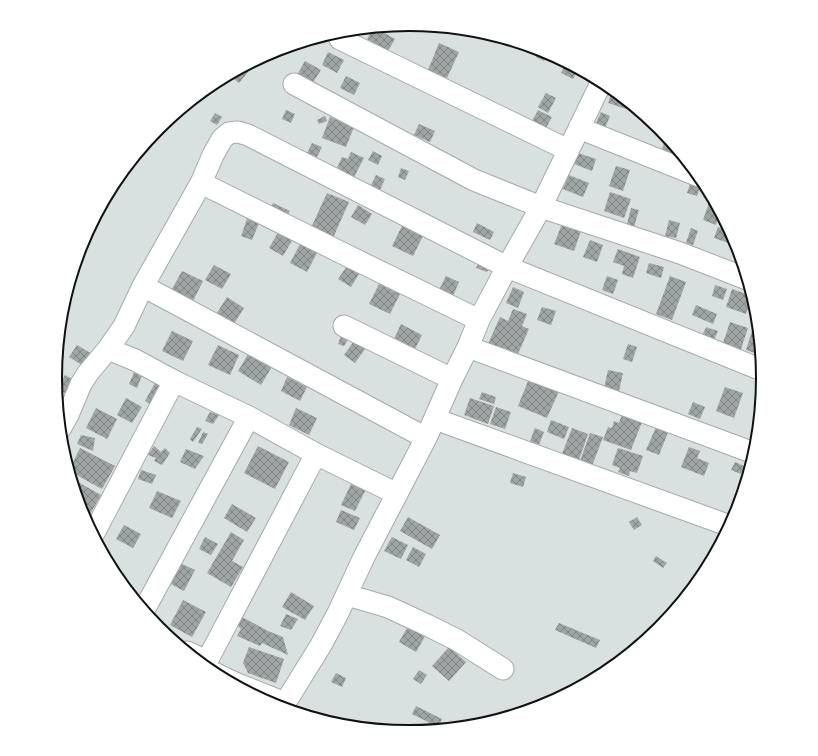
<svg xmlns="http://www.w3.org/2000/svg" width="818" height="756" font-family="'Open Sans',sans-serif">
<style>
.building{fill:url(#building-cross-hatch)}
.lines{fill:none;stroke-linecap:round;stroke-linejoin:round}
.minor-casing{stroke:#a4aaa9;stroke-width:23}
.minor{stroke:#fff;stroke-width:21}
.rim{fill:none;stroke:#101212;stroke-width:2}
</style>
<defs>
<pattern id="building-cross-hatch" width="8" height="8" patternUnits="userSpaceOnUse"><rect width="8" height="8" fill="#9fa5a4"/><path d="M0 0l8 8M0 8l8-8" fill="none" stroke="#808584"/></pattern>
</defs>
<rect width="100%" height="100%" fill="#d9e1e0"/>
<path class="building" d="M401 25 397 32 386 26Z
M374 27 395 39 388 51 367 39Z
M439 43 459 52 447 78 428 70Z
M540 50 548 53 544 61 536 57Z
M328 52 344 60 337 73 322 65Z
M305 61 321 70 312 84 297 75Z
M566 63 578 69 573 79 561 73Z
M243 67 248 72 239 83 229 75Z
M346 76 360 83 354 95 340 88Z
M613 89 628 102 626 109 608 103Z
M546 93 556 98 548 113 538 107Z
M286 110 295 114 291 123 282 119Z
M538 110 552 117 545 130 531 123Z
M601 112 610 116 605 128 596 123Z
M215 113 222 117 217 125 210 121Z
M325 116 327 121 319 124 317 120Z
M330 117 354 127 346 147 322 138Z
M419 124 435 131 430 142 414 135Z
M665 140 671 142 675 146 671 156 661 152Z
M312 143 322 147 317 157 307 153Z
M373 151 382 156 378 165 368 160Z
M351 152 364 158 354 177 337 168 342 157 348 159Z
M578 153 596 159 592 171 574 164Z
M616 166 630 170 623 191 609 186Z
M401 168 409 171 405 180 398 177Z
M376 175 385 179 378 194 369 189Z
M569 175 589 183 583 197 563 189Z
M690 184 700 187 697 196 687 193Z
M610 192 631 199 624 218 604 211Z
M327 193 349 202 333 238 311 228Z
M710 200 714 201 720 213 716 225 703 220Z
M273 203 290 211 286 218 269 210Z
M358 205 372 214 365 225 351 217Z
M631 208 639 210 634 227 627 224Z
M247 219 259 223 252 240 241 236Z
M669 220 680 223 676 238 665 236Z
M477 223 494 232 490 240 473 232Z
M562 224 581 231 574 251 554 244Z
M402 226 423 236 413 256 392 246Z
M718 227 730 232 737 246 714 238Z
M691 228 698 231 693 245 686 243Z
M279 231 293 239 283 256 269 248Z
M590 240 603 245 597 262 583 257Z
M300 244 317 253 307 272 290 263Z
M618 249 640 257 633 278 622 274 624 266 613 262Z
M480 260 491 265 487 272 476 268Z
M649 263 664 267 661 278 646 273Z
M214 265 231 274 222 289 205 280Z
M347 266 359 274 351 287 338 279Z
M182 271 203 281 193 301 171 291Z
M446 276 459 282 453 296 439 290Z
M607 276 618 280 613 294 602 290Z
M670 276 686 282 672 320 656 314Z
M379 284 400 294 390 314 369 304Z
M715 285 727 289 723 300 712 296Z
M513 287 524 292 518 308 506 303Z
M732 289 752 296 746 314 726 307Z
M227 297 244 308 234 324 217 313Z
M696 305 717 314 713 324 692 315Z
M542 307 556 311 551 325 537 320Z
M513 309 527 314 522 326 529 329 517 356 488 344 500 317 508 321Z
M755 321 757 322 761 355 746 350Z
M730 322 748 328 740 352 722 346Z
M401 324 422 335 412 355 391 345Z
M706 327 718 331 713 342 701 338Z
M172 331 193 341 183 361 162 351Z
M341 336 348 339 344 346 338 344Z
M354 341 365 349 355 363 344 355Z
M628 344 637 347 632 362 623 359Z
M77 345 92 354 85 367 69 357Z
M218 345 239 355 230 375 208 365Z
M250 351 273 365 261 385 238 371Z
M135 370 143 373 137 388 129 384Z
M608 370 623 373 619 391 604 388Z
M65 375 74 380 67 394 57 389Z
M530 376 560 389 547 418 518 406Z
M287 377 307 387 300 401 281 391Z
M155 383 164 388 153 406 145 401Z
M725 387 743 393 734 418 716 411Z
M482 392 496 397 494 404 479 399Z
M126 398 142 407 132 423 117 415Z
M470 398 494 406 488 424 464 415Z
M693 402 705 407 700 419 688 414Z
M496 407 511 412 505 429 490 424Z
M96 408 117 419 107 439 86 428Z
M296 408 317 418 309 435 289 425Z
M210 412 219 415 213 424 205 421Z
M622 414 642 422 631 450 603 440 608 427 612 428 614 421 619 423Z
M551 420 569 427 564 439 547 432Z
M657 425 669 430 659 455 646 450Z
M197 427 202 429 193 442 190 439Z
M535 428 544 432 539 445 530 441Z
M572 428 588 434 579 460 562 454Z
M203 432 208 434 202 444 198 443Z
M590 433 603 437 592 466 580 461Z
M81 435 95 438 93 451 77 444Z
M154 446 161 452 165 448 170 453 162 465 154 461 156 458 148 455Z
M258 446 289 462 275 489 244 473Z
M689 447 700 451 697 458 709 463 704 476 681 467Z
M80 448 115 466 102 489 80 477 70 468Z
M618 448 643 456 637 473 630 471 629 476 618 472 620 468 612 465Z
M186 449 204 456 195 469 180 462Z
M735 462 744 466 741 474 731 470Z
M141 470 156 475 152 484 138 479Z
M513 473 526 477 523 487 510 483Z
M78 482 101 495 86 521 82 513 74 489Z
M351 484 365 491 355 511 341 505Z
M157 491 181 501 172 518 149 508Z
M232 504 256 518 247 532 224 518Z
M341 510 360 518 354 530 336 522Z
M408 517 440 535 432 549 400 531Z
M637 517 642 525 634 530 629 522Z
M124 525 141 534 133 548 116 539Z
M231 532 244 540 232 561 243 567 231 587 207 573Z
M205 537 218 544 211 555 199 549Z
M392 537 408 545 401 559 384 551Z
M413 547 426 554 419 567 406 560Z
M656 556 667 563 663 568 653 561Z
M180 563 195 570 184 591 169 583Z
M291 592 314 606 305 620 282 607Z
M183 600 206 612 192 637 170 625Z
M286 614 298 619 291 630 280 626Z
M242 617 268 631 283 637 288 655 262 643 260 646 237 636 241 629 236 624Z
M410 623 427 633 416 652 399 642Z
M559 623 600 640 596 648 555 630Z
M249 647 284 659 276 683 248 673 243 663Z
M449 647 466 662 449 681 432 666Z
M419 670 427 675 421 684 413 679Z
M336 673 346 678 342 687 331 682Z
M416 706 442 719 438 727 412 714Z"/>
<g class="lines">
<defs>
<path id="minor" d="M340 39 568 150
M294 84 474 180 541 207 680 253 747 279
M579 128 699 176
M201 183 344 254 479 320
M143 286 201 183 213 155 222 139 229 133 238 132 248 135 507 267 762 370
M344 326 452 379
M468 347 754 453
M108 349 124 326 143 286 426 438
M435 419 730 526
M60 429 68 415 81 384 88 373 108 349 135 360 174 381 249 417 316 454 397 494
M93 535 174 381
M347 595 388 607 427 625 457 640 503 669
M144 610 249 417
M187 652 207 661
M212 672C209 669 206 666 207 661L316 454
M214 673 235 683 285 703
M282 708 321 645 338 613 364 557 426 438 452 379 468 347 479 320 507 267 541 207 602 81"/>
</defs>
<use href="#minor" class="minor-casing"/>
<use href="#minor" class="minor"/>
</g>
<path d="M0 0H818V756H0ZM62 378a347 347 0 1 1 694 0a347 347 0 1 1-694 0Z" fill="#fff" fill-rule="evenodd"/>
<path class="rim" d="M62 378a347 347 0 1 1 694 0a347 347 0 1 1-694 0Z"/>
</svg>
